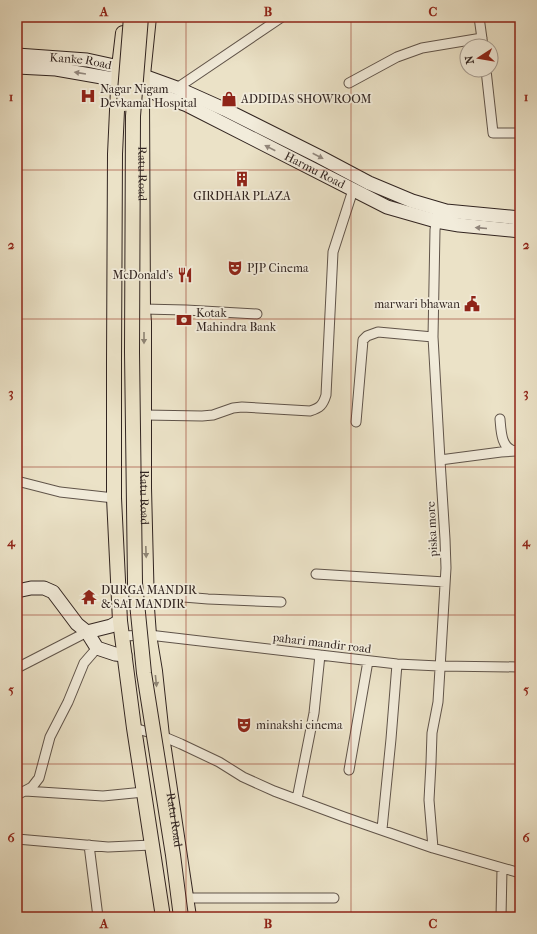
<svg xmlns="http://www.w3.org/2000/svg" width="537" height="934" font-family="'IM FELL French Canon',serif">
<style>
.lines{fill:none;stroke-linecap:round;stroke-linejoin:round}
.street-casing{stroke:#60544a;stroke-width:11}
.secondary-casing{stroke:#322521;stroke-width:15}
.primary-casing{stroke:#322521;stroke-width:16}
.street{stroke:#f2ecdb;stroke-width:9}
.secondary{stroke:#f2ecdb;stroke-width:13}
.primary{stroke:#ebe2c7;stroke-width:14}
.primary-bridge-casing{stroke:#322521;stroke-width:16;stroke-linecap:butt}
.primary-bridge{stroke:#ebe2c7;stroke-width:14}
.oneway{fill:#92887e}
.oneway2{fill:#8e8474}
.grid{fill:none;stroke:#8f2418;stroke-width:1;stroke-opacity:0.55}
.labels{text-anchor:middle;stroke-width:3.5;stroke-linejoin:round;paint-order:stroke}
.street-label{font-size:12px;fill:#322521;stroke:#f2ecdb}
.poi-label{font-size:12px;fill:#322521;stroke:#f2ecdb;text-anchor:start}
.neatline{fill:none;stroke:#8f2418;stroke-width:1.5}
.grid-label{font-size:13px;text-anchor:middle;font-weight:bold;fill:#8f2418}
</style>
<rect width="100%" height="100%" fill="#ebe2c7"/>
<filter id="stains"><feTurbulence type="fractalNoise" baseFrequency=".005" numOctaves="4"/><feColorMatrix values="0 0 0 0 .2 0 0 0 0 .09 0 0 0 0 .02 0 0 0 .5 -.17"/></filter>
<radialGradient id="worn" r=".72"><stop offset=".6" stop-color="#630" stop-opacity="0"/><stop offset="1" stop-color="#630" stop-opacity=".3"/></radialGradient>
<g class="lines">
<defs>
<path id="street" d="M479 17 483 46
M486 70 493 133H520
M349 83 397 57 422 48 482 38
M177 88 282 17
M143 309 186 310 257 314
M145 415 202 416 213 415 233 408 242 407 310 411C320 408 323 405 326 395L333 252 353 190
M500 419C501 430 501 449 515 451
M356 422 363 340 367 336 378 332 433 337
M440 460 501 452 516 451
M17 481 60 492 114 498
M316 574 445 582
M119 597 147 594 208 599 281 602
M122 636 149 635 397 664 439 666 520 667
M17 668 87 632
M134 728 162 736 181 744 219 762 243 777 274 791 344 817 433 848 520 873
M349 770 368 661
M25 791 103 796 144 792
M17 795 32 787 39 778 50 737 68 702 84 663 97 648
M297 799 314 713 320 655
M382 829 391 739 397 664
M17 839 108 847 152 845
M89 845 98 917
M433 848 429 800 431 763 432 733 438 702 446 568 445 539 440 460 433 337 435 230 437 216
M186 898H334
M501 917 502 869"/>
<g id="secondary">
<path id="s1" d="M17 55 87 60 119 67 177 88 224 109 320 157 369 183 412 201 446 211 520 218"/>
<path id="s2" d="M17 67 56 69 119 80 187 105 387 207 436 221 459 225 520 231"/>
<path d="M17 591 31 588H44L53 592 77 624 87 632 97 648 115 654 125 655"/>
<path d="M87 632 111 626 120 621"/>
</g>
<g id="primary">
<path id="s3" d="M149 17 143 75 142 97 143 309 144 322V488L147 608 149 635 155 671 162 736 189 917"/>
<path d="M123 33 119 67 115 154 114 361V498L120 621 134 728 163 917"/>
</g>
</defs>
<use href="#street" class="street-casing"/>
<use href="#secondary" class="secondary-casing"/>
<use href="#primary" class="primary-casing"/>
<use href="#street" class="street"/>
<use href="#secondary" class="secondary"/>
<use href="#primary" class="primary"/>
<defs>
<path id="primary-bridge" d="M141 17 133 116 132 352 135 583 144 673 173 855 181 917
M124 104 131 17"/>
</defs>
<use href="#primary-bridge" class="primary-bridge-casing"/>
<use href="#primary-bridge" class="primary-bridge"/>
</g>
<defs><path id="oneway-solid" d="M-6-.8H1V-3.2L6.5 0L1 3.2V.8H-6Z"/></defs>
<g class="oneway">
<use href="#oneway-solid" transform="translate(80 73) rotate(-171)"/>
<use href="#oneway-solid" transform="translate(270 148) rotate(-153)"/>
<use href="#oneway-solid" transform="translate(318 156) rotate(27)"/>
<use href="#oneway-solid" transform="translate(481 228) rotate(-175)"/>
</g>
<g class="oneway2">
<use href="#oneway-solid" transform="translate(144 338) rotate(90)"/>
<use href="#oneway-solid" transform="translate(146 552) rotate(88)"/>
<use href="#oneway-solid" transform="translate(156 681) rotate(84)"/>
</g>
<path class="grid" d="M186 17V917M351 17V917M17 170H520M17 319H520M17 467H520M17 615H520M17 764H520"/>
<defs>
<symbol id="hospital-bare" viewBox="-9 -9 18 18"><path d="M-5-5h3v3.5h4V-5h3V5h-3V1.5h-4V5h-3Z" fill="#8f2418" stroke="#f2ecdb" stroke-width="2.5" paint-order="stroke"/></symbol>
<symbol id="shop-bare" viewBox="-9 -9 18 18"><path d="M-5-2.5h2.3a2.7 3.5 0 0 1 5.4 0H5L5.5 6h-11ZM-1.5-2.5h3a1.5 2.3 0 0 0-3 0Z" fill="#8f2418" stroke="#f2ecdb" stroke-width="2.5" paint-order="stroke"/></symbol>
<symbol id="building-bare" viewBox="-9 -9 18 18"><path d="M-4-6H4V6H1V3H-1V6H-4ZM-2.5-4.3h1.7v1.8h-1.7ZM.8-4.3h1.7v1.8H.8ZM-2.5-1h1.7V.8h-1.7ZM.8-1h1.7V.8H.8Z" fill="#8f2418" stroke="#f2ecdb" stroke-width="2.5" paint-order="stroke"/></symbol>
<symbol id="theatre-bare" viewBox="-9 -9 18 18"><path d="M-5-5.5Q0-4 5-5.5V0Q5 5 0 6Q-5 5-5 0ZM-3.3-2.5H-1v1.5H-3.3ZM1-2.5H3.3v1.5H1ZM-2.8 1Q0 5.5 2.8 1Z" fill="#8f2418" stroke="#f2ecdb" stroke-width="2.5" paint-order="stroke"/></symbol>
<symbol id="restaurant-bare" viewBox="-9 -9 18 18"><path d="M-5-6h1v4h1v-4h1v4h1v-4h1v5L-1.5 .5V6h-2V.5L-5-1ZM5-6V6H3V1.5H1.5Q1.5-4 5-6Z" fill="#8f2418" stroke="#f2ecdb" stroke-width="2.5" paint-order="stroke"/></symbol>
<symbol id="civic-bare" viewBox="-9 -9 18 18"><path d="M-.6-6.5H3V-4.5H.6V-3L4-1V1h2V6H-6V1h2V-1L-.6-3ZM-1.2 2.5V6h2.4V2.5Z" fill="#8f2418" stroke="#f2ecdb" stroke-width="2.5" paint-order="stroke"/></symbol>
<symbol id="bank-bare" viewBox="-9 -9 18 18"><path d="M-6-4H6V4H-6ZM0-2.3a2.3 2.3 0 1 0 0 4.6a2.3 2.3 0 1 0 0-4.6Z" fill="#8f2418" stroke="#f2ecdb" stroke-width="2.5" paint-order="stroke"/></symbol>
<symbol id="temple-bare" viewBox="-9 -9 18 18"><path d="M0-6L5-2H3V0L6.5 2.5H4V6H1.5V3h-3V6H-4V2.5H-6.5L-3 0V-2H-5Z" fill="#8f2418" stroke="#f2ecdb" stroke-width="2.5" paint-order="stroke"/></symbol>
</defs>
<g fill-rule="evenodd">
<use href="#hospital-bare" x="77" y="85" width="22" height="22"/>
<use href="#shop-bare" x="218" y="88" width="22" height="22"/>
<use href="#building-bare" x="231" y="168" width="22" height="22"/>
<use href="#theatre-bare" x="224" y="257" width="22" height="22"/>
<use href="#restaurant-bare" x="174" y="264" width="22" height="22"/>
<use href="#civic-bare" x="461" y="293" width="22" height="22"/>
<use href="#bank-bare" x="173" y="309" width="22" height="22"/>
<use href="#temple-bare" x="78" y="586" width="22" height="22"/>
<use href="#theatre-bare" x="233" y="714" width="22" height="22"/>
</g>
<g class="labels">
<g class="street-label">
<text dy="4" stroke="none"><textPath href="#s1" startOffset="64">Kanke Road</textPath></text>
<text dy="4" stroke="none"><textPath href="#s2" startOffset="319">Harmu Road</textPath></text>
<text dy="4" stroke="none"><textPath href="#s3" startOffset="157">Ratu Road</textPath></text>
<text dy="4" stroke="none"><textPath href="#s3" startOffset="481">Ratu Road</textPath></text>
<text transform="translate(432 529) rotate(-93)" y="4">piska more</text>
<text transform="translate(322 643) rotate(7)" y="4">pahari mandir road</text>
<text dy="4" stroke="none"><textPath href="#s3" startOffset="805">Ratu Road</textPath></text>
</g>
<g class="poi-label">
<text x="100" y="93">Nagar Nigam<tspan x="100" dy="14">Devkamal Hospital</tspan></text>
<text x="241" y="103">ADDIDAS SHOWROOM</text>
<text x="242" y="200" text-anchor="middle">GIRDHAR PLAZA</text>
<text x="247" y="272">PJP Cinema</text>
<text x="173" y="279" text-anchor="end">McDonald's</text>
<text x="460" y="308" text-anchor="end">marwari bhawan</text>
<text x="196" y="317">Kotak<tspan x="196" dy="14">Mahindra Bank</tspan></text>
<text x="101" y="594">DURGA MANDIR<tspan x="101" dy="14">&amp; SAI MANDIR</tspan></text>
<text x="256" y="729">minakshi cinema</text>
</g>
</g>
<rect width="537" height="934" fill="none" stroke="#ebe2c7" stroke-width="44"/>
<g transform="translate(479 58) rotate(258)"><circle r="19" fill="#f2ecdb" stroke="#a59c91"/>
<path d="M0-3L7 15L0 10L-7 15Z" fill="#8f2418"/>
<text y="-6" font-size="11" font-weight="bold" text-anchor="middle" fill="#322521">N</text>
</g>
<rect x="22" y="22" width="493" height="890" class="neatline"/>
<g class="grid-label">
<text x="104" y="16">A</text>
<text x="268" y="16">B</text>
<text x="433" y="16">C</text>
<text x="11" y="101">1</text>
<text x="526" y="101">1</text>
<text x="11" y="249">2</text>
<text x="526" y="249">2</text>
<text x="11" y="397">3</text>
<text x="526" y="397">3</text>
<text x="11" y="546">4</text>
<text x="526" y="546">4</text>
<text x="11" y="694">5</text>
<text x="526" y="694">5</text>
<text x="11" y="842">6</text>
<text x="526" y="842">6</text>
<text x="104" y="928">A</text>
<text x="268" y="928">B</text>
<text x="433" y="928">C</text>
</g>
<rect width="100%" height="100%" filter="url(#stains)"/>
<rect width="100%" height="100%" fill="url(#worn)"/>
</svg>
